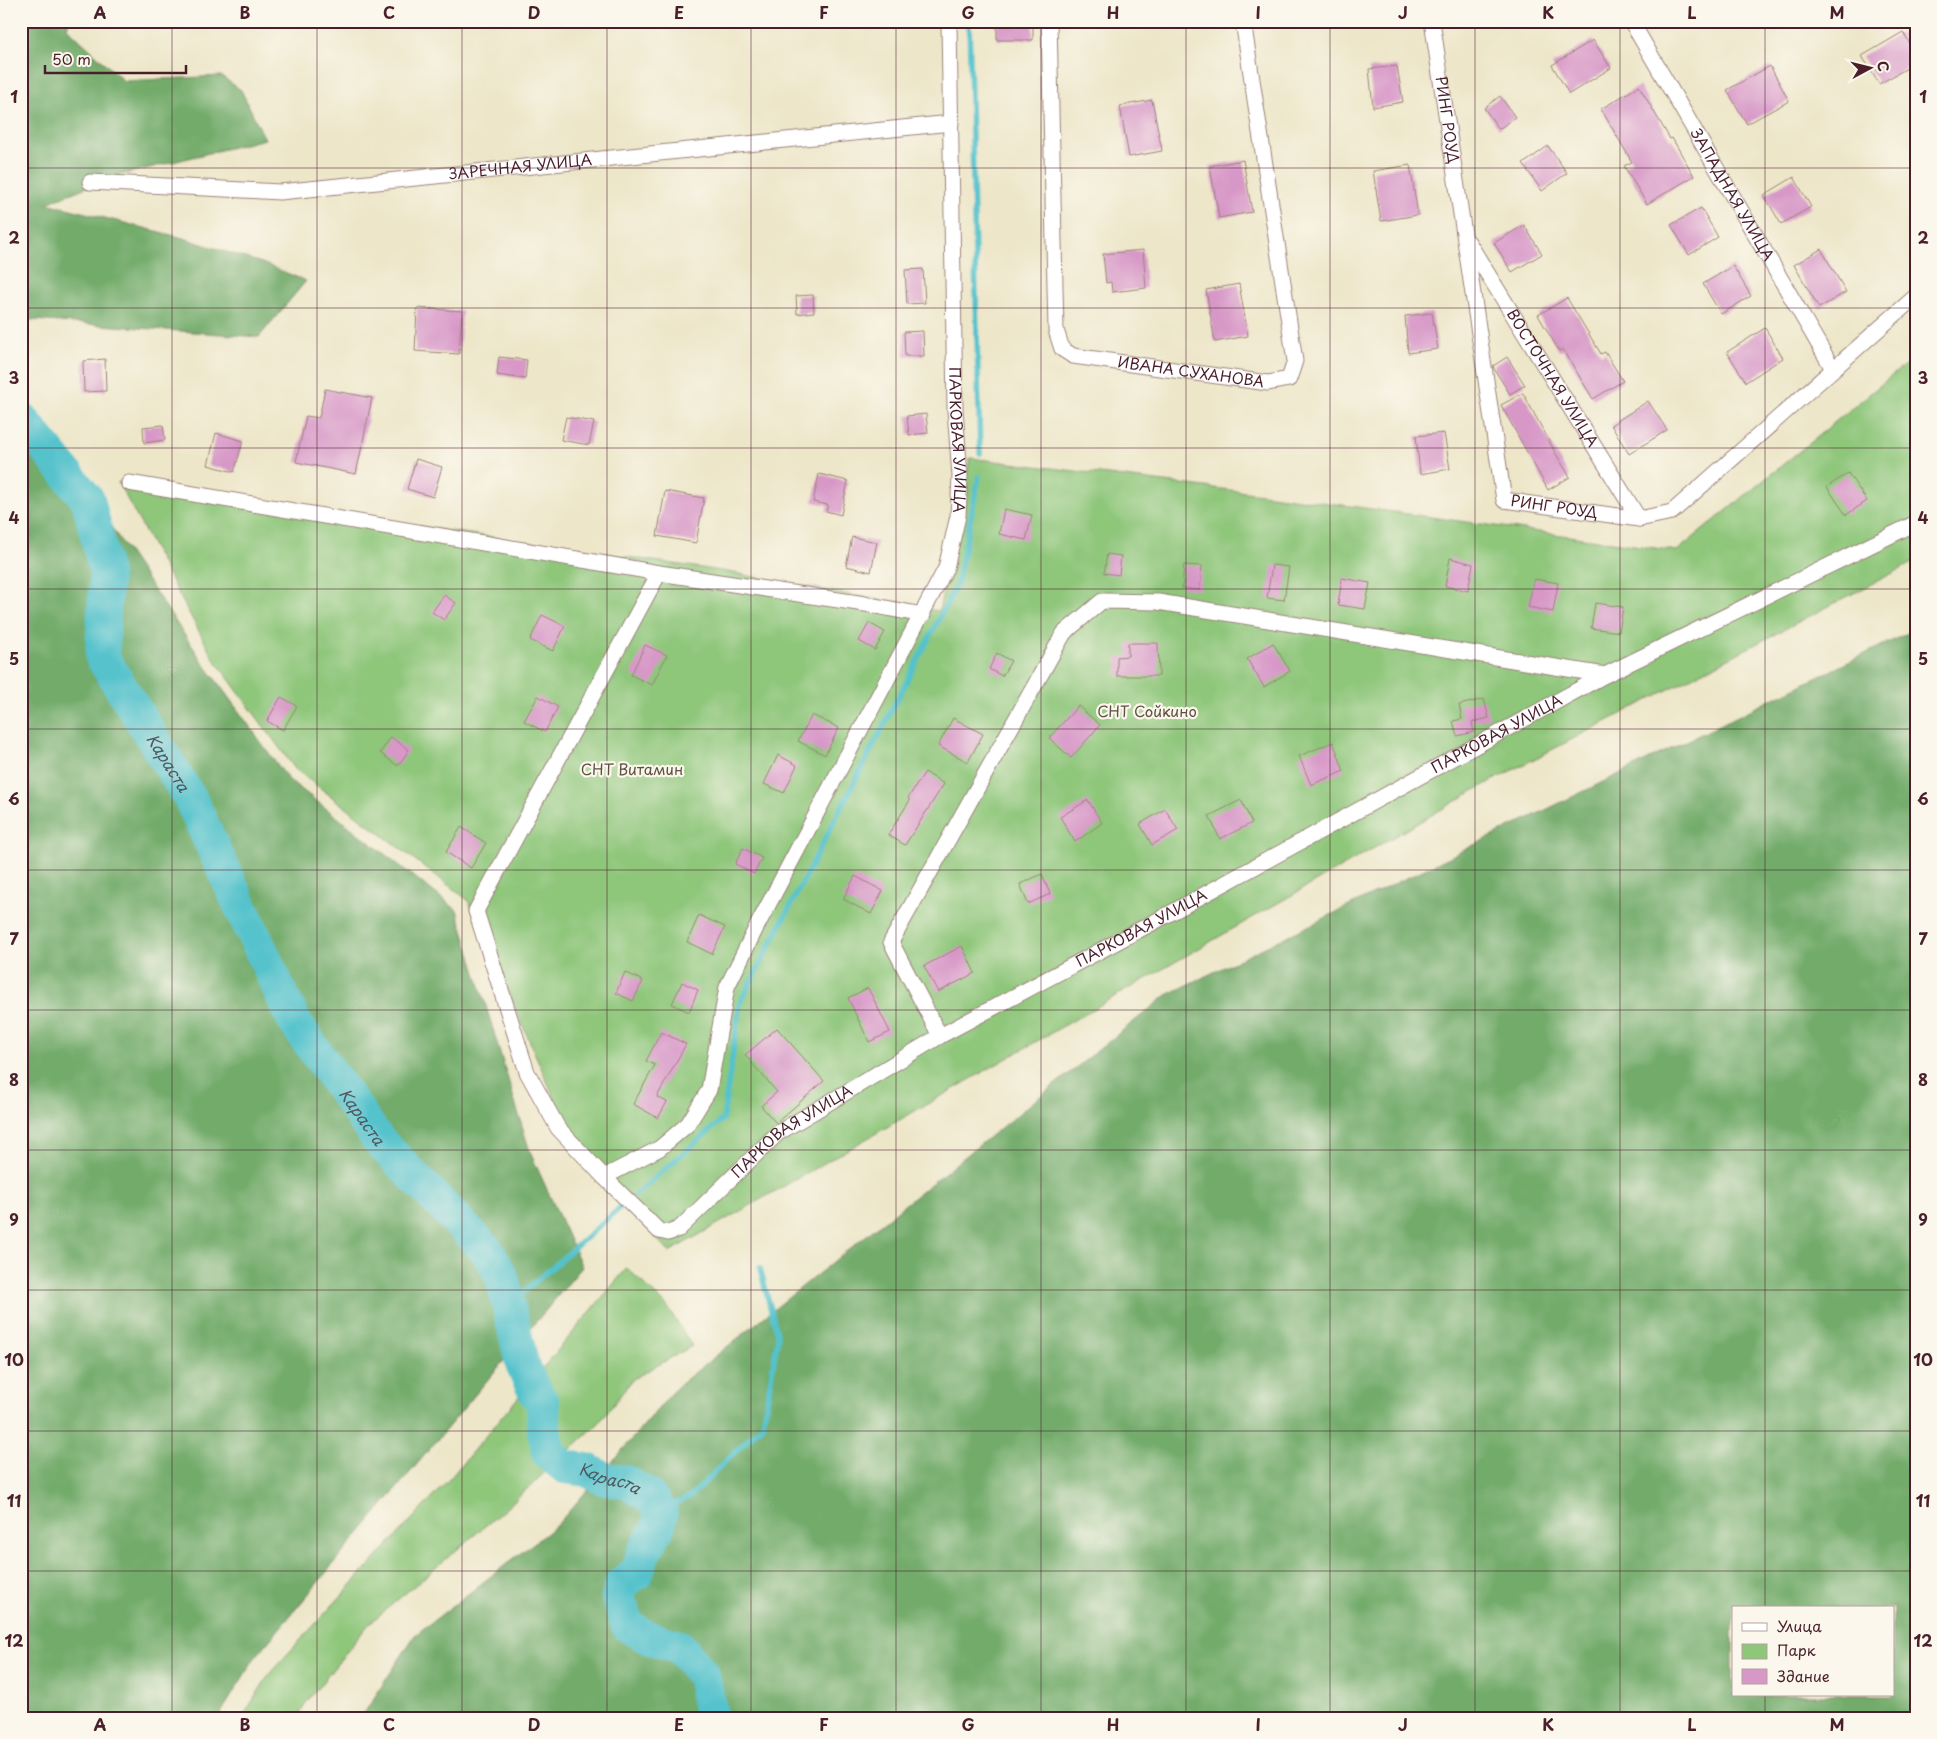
<svg xmlns="http://www.w3.org/2000/svg" width="1937" height="1739" font-family="'Playpen Sans',sans-serif">
<style>
.green{fill:#8ec67a;stroke:#6c7252}
.forest{fill:#72ab6a;stroke:#5e654a;fill-rule:evenodd}
.lines{fill:none;stroke-linecap:round;stroke-linejoin:round}
.stream{stroke:#55c2cc;stroke-width:5.5}
.river{stroke:#55c2cc;stroke-width:34}
.building{fill:#d797c7}
.street-casing{stroke:#9c827a;stroke-width:17}
.street{stroke:#fff;stroke-width:15}
.grid{fill:none;stroke:#4a1f2b;stroke-width:1;stroke-opacity:0.55}
.labels{text-anchor:middle;stroke-width:4.5;stroke-linejoin:round;paint-order:stroke}
.street-label{font-size:15px;fill:#4a1f2b;stroke:#fbf7ec}
.park-label{font-size:15px;fill:#5e5143;stroke:#fbf7ec}
.water-label{font-size:16px;font-style:italic;fill:#4e5863;stroke:#fbf7ec}
.neatline{fill:none;stroke:#4a1f2b;stroke-width:2}
.grid-label{font-size:16px;text-anchor:middle;font-weight:bold;fill:#4a1f2b}
</style>
<rect width="100%" height="100%" fill="#fbf7ec"/>
<filter id="ink" filterUnits="userSpaceOnUse"><feTurbulence type="fractalNoise" baseFrequency=".02" numOctaves="2"/><feDisplacementMap in="SourceGraphic" scale="10" xChannelSelector="R" yChannelSelector="G"/><feConvolveMatrix kernelMatrix="1 2 1 2 8 2 1 2 1" color-interpolation-filters="sRGB"/></filter>
<filter id="wash" filterUnits="userSpaceOnUse"><feTurbulence type="fractalNoise" baseFrequency=".0096" numOctaves="4" result="noise"/><feDisplacementMap in="SourceGraphic" scale="20" xChannelSelector="R" yChannelSelector="G"/><feGaussianBlur stdDeviation="1.12" result="paint"/><feColorMatrix in="noise" values="0 0 0 0 0 0 0 0 0 0 0 0 0 0 0 0 0 1.4 0 .05"/><feComposite in="paint" operator="in"/></filter>
<g filter="url(#wash)">
<rect width="100%" height="100%" fill="#ede6c9"/>
<path class="green" d="M1916 356V561L1484 785 669 1252 577 1150 468 900 295 769 214 659 118 482 728 572 939 611 970 458 1270 495 1677 551Z
M627 1268 667 1306 692 1346 633 1379 598 1424 504 1510 369 1624 305 1704 297 1718H242L270 1673 452 1476Z"/>
<path class="forest" d="M21 21H69L67 28 124 81 221 76 241 90 265 139 109 178 47 203 183 238 262 263 306 281 259 337 21 319Z
M21 394 205 665 288 779 457 910 530 1152 582 1267 254 1659 218 1718H21Z
M1916 629V1718H361L415 1635 557 1525 678 1386 1167 995ZM1733 1608H1893V1695H1733Z"/>
<g class="lines">
<path class="stream" d="M969 21 980 453
M635 1195 723 1119 740 1003 957 584 979 477
M509 1305 622 1206
M658 1509 674 1504 690 1497 763 1424 778 1337 760 1268"/>
<path class="river" id="s1" d="M21 418 88 500 106 573 102 657 190 798 294 1021 379 1141 488 1252 502 1277 522 1363 531 1384 543 1404 544 1430 549 1454 565 1467 587 1470 605 1479 626 1482 647 1494 654 1502 661 1513 658 1528 643 1554 637 1573 622 1583 618 1598 628 1626 649 1638 680 1647 703 1675 712 1718"/>
</g>
<g id="blocks">
<path class="building" d="M997 21H1033V40H997Z
M1903 32 1916 53V63L1879 84 1862 56Z
M1593 40 1611 68 1569 94 1552 65Z
M1397 66 1403 102 1373 107 1369 69Z
M1770 66 1789 101 1747 124 1727 90Z
M1639 86 1670 139 1672 138 1694 176 1647 204 1624 166 1632 162 1601 109Z
M1500 96 1515 117 1499 129 1484 108Z
M1152 100 1162 151 1129 157 1120 106Z
M1548 146 1567 173 1542 191 1523 164Z
M1243 160 1252 212 1219 218 1210 166Z
M1410 165 1418 215 1381 221 1373 171Z
M1794 177 1811 207 1781 224 1764 195Z
M1701 208 1718 237 1689 255 1671 225Z
M1524 225 1542 254 1512 272 1494 243Z
M1821 249 1846 292 1819 308 1794 265Z
M1143 250 1146 288 1112 292 1111 282 1106 283 1103 254Z
M1733 266 1751 296 1721 314 1703 284Z
M923 269 925 303 907 304 905 270Z
M1239 284 1248 336 1215 342 1206 290Z
M813 295 814 312 797 314 796 296Z
M1567 298 1601 354 1605 352 1623 381 1593 399 1563 349 1559 351 1538 315Z
M417 308 462 311 459 354 415 351Z
M1432 313 1438 349 1408 353 1405 316Z
M1765 328 1783 358 1746 382 1727 352Z
M923 331 924 356H905L904 332Z
M499 357 527 360 525 379 497 375Z
M1507 357 1525 385 1510 394 1494 369 1493 366Z
M105 359 106 391 84 392 83 361Z
M325 389 372 398 356 474 296 462 306 416 319 418Z
M1523 393 1556 454 1570 477 1548 490 1501 405Z
M1648 401 1667 430 1629 454 1611 425Z
M926 414 928 433 909 435 907 416Z
M566 417 594 422 589 445 561 440Z
M163 425 165 440 144 443 143 427Z
M216 433 243 441 234 472 208 465Z
M1444 433 1450 469 1420 474 1416 436Z
M416 459 442 467 433 497 407 489Z
M1848 473 1867 501 1846 515 1827 487Z
M819 474 848 481 841 515 826 511 828 505 813 502Z
M665 491 704 498 696 543 657 536Z
M1004 509 1032 515 1026 540 999 534Z
M852 537 877 542 871 572 846 566Z
M1107 554 1121 556 1119 575 1104 573Z
M1450 558 1473 564 1468 591 1445 586Z
M1184 565 1202 566 1200 590 1182 588Z
M1272 565 1289 567 1284 600 1267 598Z
M1342 578 1370 583 1365 609 1338 605Z
M1534 579 1558 583 1553 612 1528 607Z
M444 595 456 603 444 620 432 612Z
M1595 603 1623 607 1619 632 1591 628Z
M542 615 565 626 553 651 530 640Z
M869 623 885 632 875 650 859 641Z
M1128 643H1158L1159 676H1117V657L1128 656Z
M1273 643 1290 671 1264 687 1247 659Z
M645 645 667 655 652 685 631 675Z
M997 653 1011 661 1002 676 989 669Z
M538 696 558 707 545 732 524 721Z
M281 697 297 706 283 730 267 721Z
M1484 699 1489 718 1472 722 1474 732 1457 736 1453 721 1462 719 1459 705Z
M1078 706 1100 725 1071 758 1049 738Z
M812 715 839 728 825 755 798 741Z
M953 718 983 734 968 762 938 746Z
M391 737 409 750 398 766 380 753Z
M1333 742 1344 771 1311 785 1299 756Z
M778 755 797 765 784 793 764 784Z
M925 772 944 784 905 845 888 835 910 800 908 798Z
M1088 800 1102 823 1075 842 1060 817Z
M1241 800 1252 823 1220 839 1209 816Z
M1165 809 1178 830 1152 845 1140 824Z
M461 827 486 843 471 868 446 852Z
M743 848 762 858 754 874 735 864Z
M1042 874 1050 894 1028 904 1020 884Z
M855 876 883 891 871 914 843 899Z
M699 915 725 927 712 954 687 942Z
M962 946 975 973 938 992 924 966Z
M625 972 643 981 633 1001 616 993Z
M682 982 698 990 689 1012 672 1004Z
M868 988 890 1032 869 1042 848 998Z
M777 1028 824 1081 776 1123 761 1106 777 1092 745 1055Z
M661 1032 686 1044 657 1097 667 1102 658 1118 633 1104 655 1065 646 1061Z"/>
</g>
</g>
<g filter="url(#ink)">
<use href="#blocks" fill-opacity="0" stroke="#9c827a" stroke-width="1"/>
<g class="lines">
<defs>
<g id="street">
<path id="s2" d="M949 21 955 410 960 476 958 516 946 568 756 928 727 987 709 1090 688 1124 660 1148 604 1177 659 1231 668 1233 679 1229 778 1133 940 1036 1156 921 1605 675 1916 523"/>
<path id="s3" d="M1049 21 1056 330 1062 349 1073 356 1268 383 1289 379 1295 361 1243 21"/>
<path id="s4" d="M1432 21 1504 500 1639 519 1672 512 1916 296"/>
<path id="s5" d="M1631 21 1833 369"/>
<path id="s6" d="M90 182 280 192 951 123"/>
<path id="s7" d="M1468 242 1639 519"/>
<path d="M129 483 659 573 865 604 923 615"/>
<path d="M940 1036 891 942 1064 633 1102 601 1158 602 1605 675"/>
<path d="M604 1177 558 1128 527 1072 476 911 659 573"/>
</g>
</defs>
<use href="#street" class="street-casing"/>
<use href="#street" class="street"/>
</g>
</g>
<path class="grid" d="M172 21V1718M317 21V1718M462 21V1718M607 21V1718M751 21V1718M896 21V1718M1041 21V1718M1186 21V1718M1330 21V1718M1475 21V1718M1620 21V1718M1765 21V1608M21 168H1916M21 308H1916M21 448H1916M21 589H1916M21 729H1916M21 870H1916M21 1010H1916M21 1150H1916M21 1290H1916M21 1431H1916M21 1571H1916M1765 1695V1718"/>
<g class="labels">
<g class="street-label">
<text dy="5" stroke="none"><textPath href="#s4" startOffset="100">РИНГ РОУД</textPath></text>
<text dy="5" stroke="none"><textPath href="#s6" startOffset="432">ЗАРЕЧНАЯ УЛИЦА</textPath></text>
<text dy="5" stroke="none"><textPath href="#s5" startOffset="201">ЗАПАДНАЯ УЛИЦА</textPath></text>
<text dy="5" stroke="none"><textPath href="#s3" startOffset="461">ИВАНА СУХАНОВА</textPath></text>
<text dy="5" stroke="none"><textPath href="#s7" startOffset="160">ВОСТОЧНАЯ УЛИЦА</textPath></text>
<text dy="5" stroke="none"><textPath href="#s2" startOffset="419">ПАРКОВАЯ УЛИЦА</textPath></text>
<text dy="5" stroke="none"><textPath href="#s4" startOffset="535">РИНГ РОУД</textPath></text>
<text dy="5" stroke="none"><textPath href="#s2" startOffset="2324">ПАРКОВАЯ УЛИЦА</textPath></text>
<text dy="5" stroke="none"><textPath href="#s2" startOffset="1919">ПАРКОВАЯ УЛИЦА</textPath></text>
<text dy="5" stroke="none"><textPath href="#s2" startOffset="1514">ПАРКОВАЯ УЛИЦА</textPath></text>
</g>
<g class="park-label">
<text x="1147" y="717">СНТ Сойкино</text>
<text x="632" y="775">СНТ Витамин</text>
</g>
<g class="water-label">
<text dy="6" stroke="none"><textPath href="#s1" startOffset="390">Караста</textPath></text>
<text dy="6" stroke="none"><textPath href="#s1" startOffset="795">Караста</textPath></text>
<text dy="6" stroke="none"><textPath href="#s1" startOffset="1261">Караста</textPath></text>
</g>
</g>
<rect width="1937" height="1739" fill="none" stroke="#fbf7ec" stroke-width="55"/>
<rect x="1732" y="1606" width="162" height="90" fill="#fbf7ec" stroke="#b4a19f"/>
<rect x="1742" y="1623" width="25" height="8" fill="#ffffff" stroke="#b4a19f"/>
<text x="1777" y="1632" font-size="15" fill="#4a1f2b">Улица</text>
<rect x="1742" y="1644" width="25" height="15" fill="#8ec67a" stroke="#b4a19f"/>
<text x="1777" y="1656" font-size="15" fill="#4a1f2b">Парк</text>
<rect x="1742" y="1669" width="25" height="15" fill="#d797c7" stroke="#b4a19f"/>
<text x="1777" y="1682" font-size="15" fill="#4a1f2b">Здание</text>
<g transform="translate(1870 68) rotate(83)" stroke="#fbf7ec" stroke-width="4" paint-order="stroke">
<path d="M0-4L9 19L0 12L-9 19Z" fill="#4a1f2b"/>
<text y="-8" font-size="14" font-weight="bold" text-anchor="middle" fill="#4a1f2b">С</text>
</g>
<path d="M45 65v8h141v-8" fill="none" stroke="#4a1f2b" stroke-width="2.5"/>
<text x="52" y="65" font-size="15" fill="#4a1f2b" stroke="#fbf7ec" stroke-width="4" paint-order="stroke">50 m</text>
<rect x="28" y="28" width="1882" height="1684" class="neatline"/>
<g class="grid-label">
<text x="100" y="19">A</text>
<text x="245" y="19">B</text>
<text x="389" y="19">C</text>
<text x="534" y="19">D</text>
<text x="679" y="19">E</text>
<text x="824" y="19">F</text>
<text x="968" y="19">G</text>
<text x="1113" y="19">H</text>
<text x="1258" y="19">I</text>
<text x="1403" y="19">J</text>
<text x="1548" y="19">K</text>
<text x="1692" y="19">L</text>
<text x="1837" y="19">M</text>
<text x="14" y="103">1</text>
<text x="1923" y="103">1</text>
<text x="14" y="244">2</text>
<text x="1923" y="244">2</text>
<text x="14" y="384">3</text>
<text x="1923" y="384">3</text>
<text x="14" y="524">4</text>
<text x="1923" y="524">4</text>
<text x="14" y="665">5</text>
<text x="1923" y="665">5</text>
<text x="14" y="805">6</text>
<text x="1923" y="805">6</text>
<text x="14" y="945">7</text>
<text x="1923" y="945">7</text>
<text x="14" y="1086">8</text>
<text x="1923" y="1086">8</text>
<text x="14" y="1226">9</text>
<text x="1923" y="1226">9</text>
<text x="14" y="1366">10</text>
<text x="1923" y="1366">10</text>
<text x="14" y="1507">11</text>
<text x="1923" y="1507">11</text>
<text x="14" y="1647">12</text>
<text x="1923" y="1647">12</text>
<text x="100" y="1731">A</text>
<text x="245" y="1731">B</text>
<text x="389" y="1731">C</text>
<text x="534" y="1731">D</text>
<text x="679" y="1731">E</text>
<text x="824" y="1731">F</text>
<text x="968" y="1731">G</text>
<text x="1113" y="1731">H</text>
<text x="1258" y="1731">I</text>
<text x="1403" y="1731">J</text>
<text x="1548" y="1731">K</text>
<text x="1692" y="1731">L</text>
<text x="1837" y="1731">M</text>
</g>
</svg>
